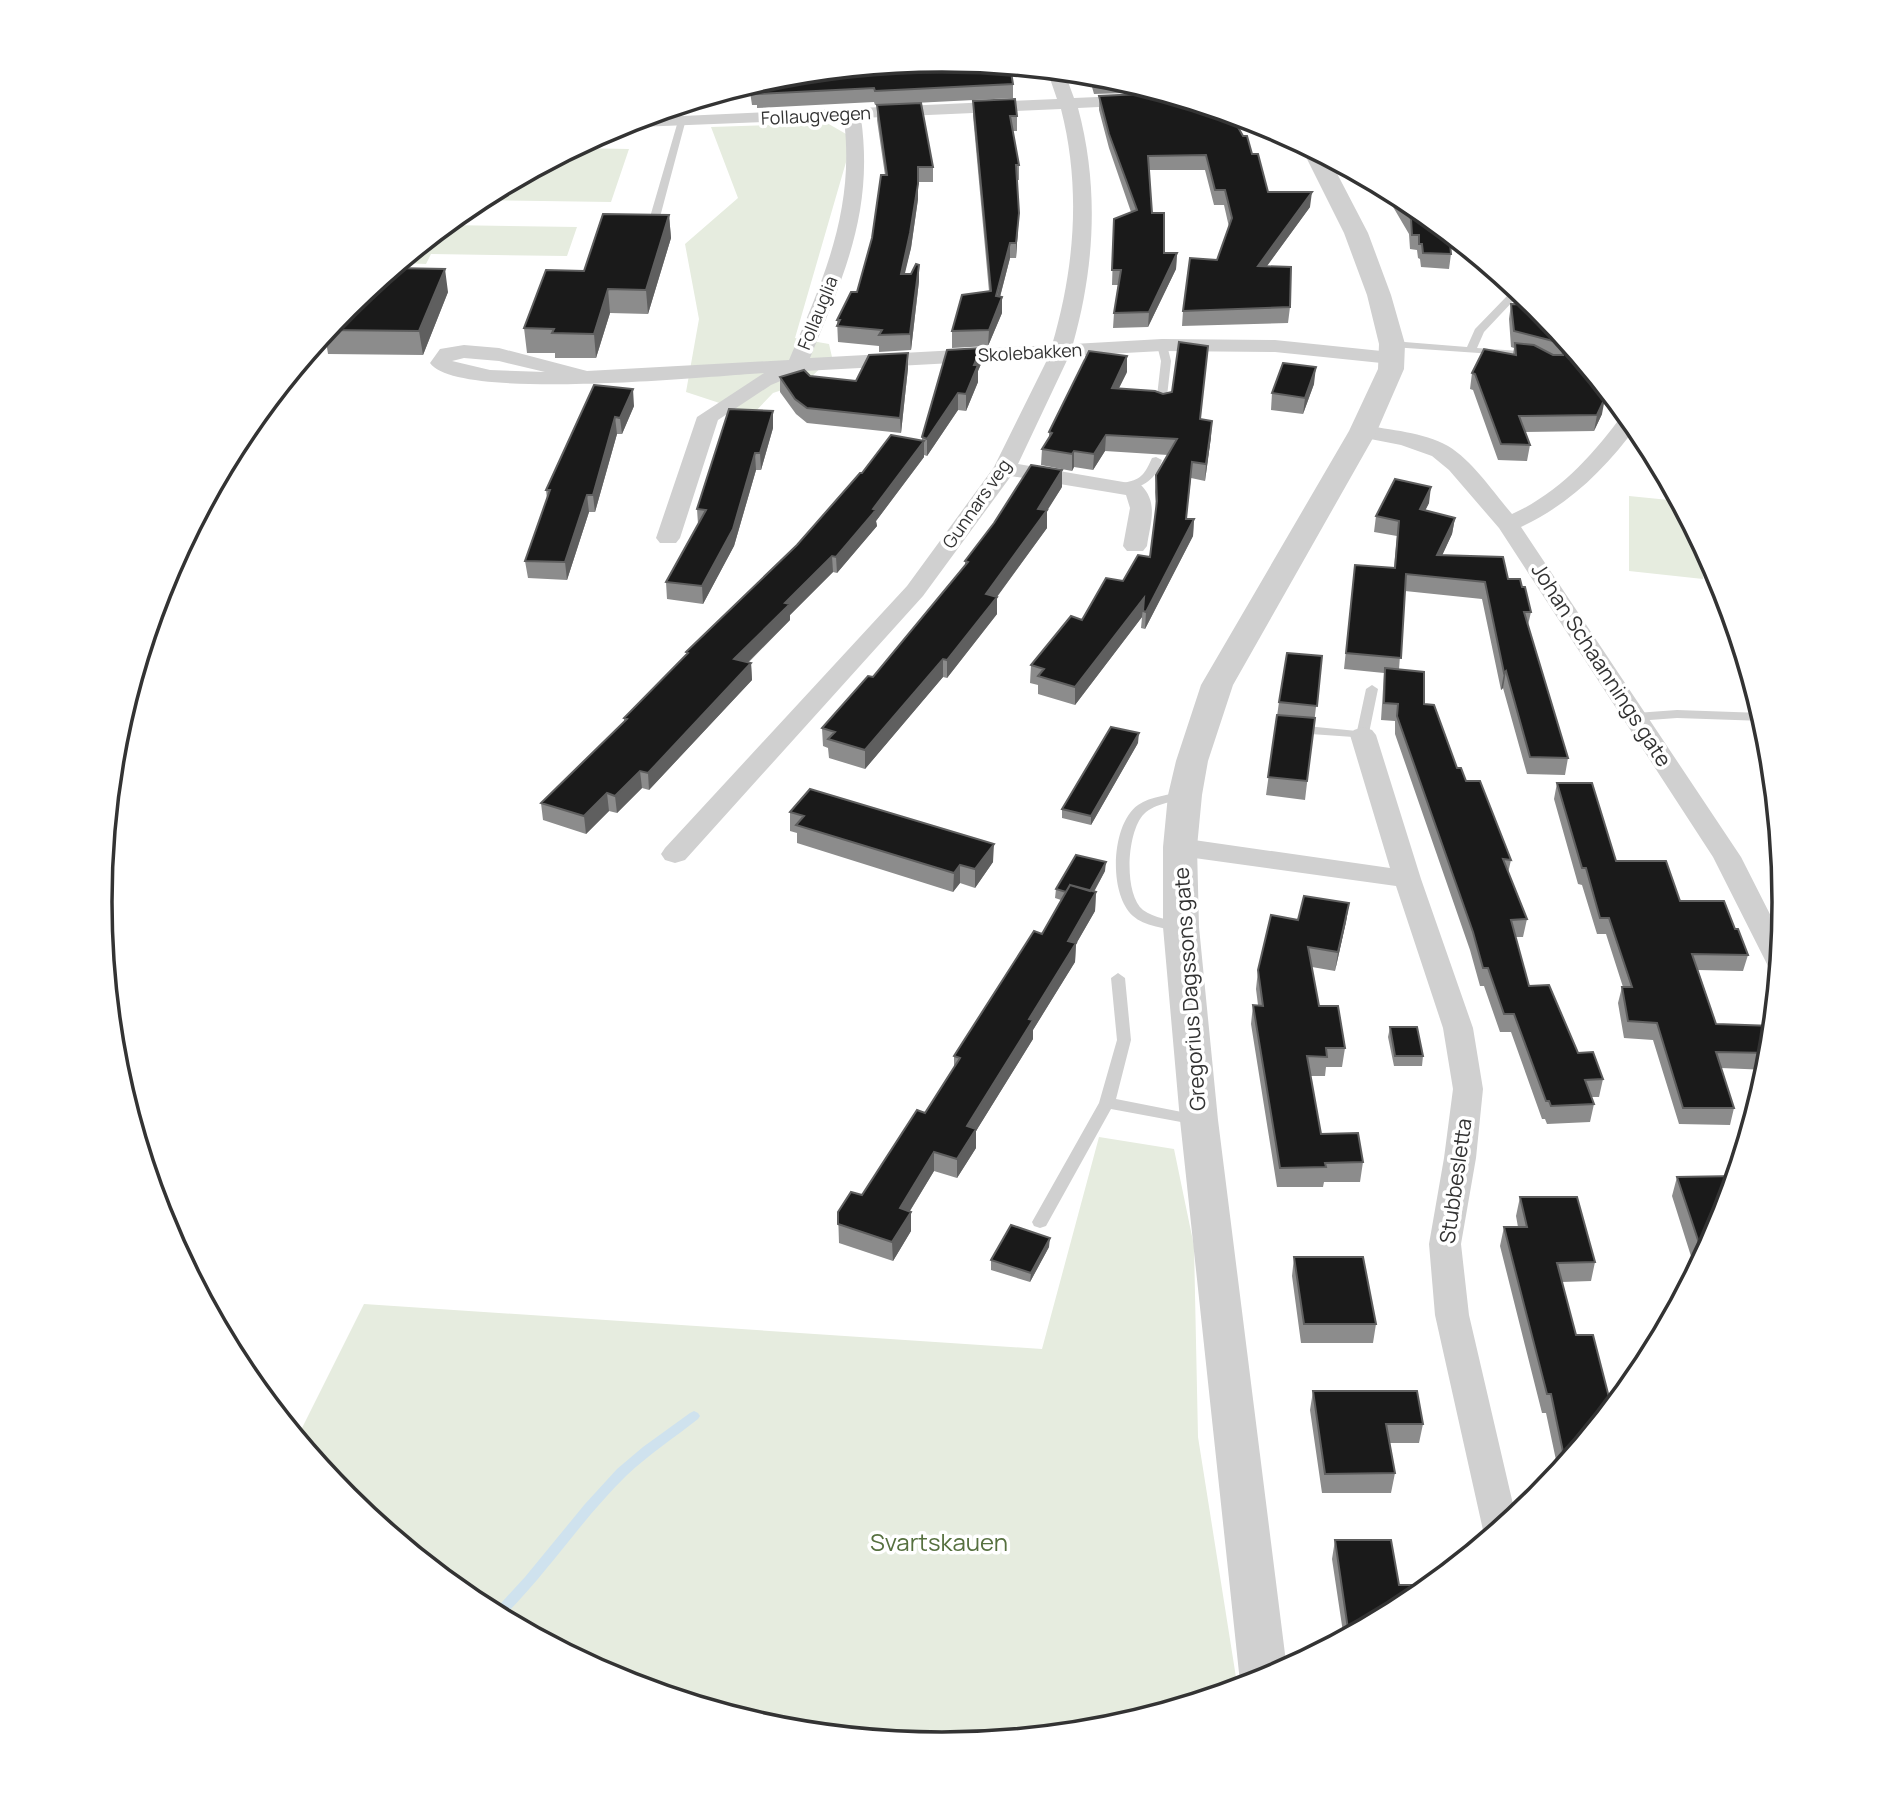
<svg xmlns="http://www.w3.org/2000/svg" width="1885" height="1805" font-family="Manrope,sans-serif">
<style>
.green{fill:#e6ecdf}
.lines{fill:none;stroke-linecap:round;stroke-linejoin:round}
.stream{fill:#cfe2ee;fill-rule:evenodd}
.service{fill:#d0d0d0;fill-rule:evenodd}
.minor{fill:#d0d0d0;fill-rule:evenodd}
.tertiary{fill:#d0d0d0;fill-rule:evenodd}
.wall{fill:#8c8c8c}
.shaded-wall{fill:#5f5f5f}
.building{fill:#1a1a1a;stroke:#5f5f5f;stroke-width:2}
.labels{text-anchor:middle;stroke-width:7;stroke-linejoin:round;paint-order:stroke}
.far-street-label{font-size:18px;fill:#333;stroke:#fff}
.street-label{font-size:21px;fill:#333;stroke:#fff}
.near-park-label{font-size:24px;fill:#56703f;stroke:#fff}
.rim{fill:none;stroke:#333;stroke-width:3.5}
</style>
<rect width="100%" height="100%" fill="#fff"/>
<path class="green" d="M827 123 853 138 795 338 829 344 832 357 806 382 773 393 753 414 686 392 699 319 685 244 738 198 711 127Z
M574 148 629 149 611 202 477 200Z
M446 225 577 227 567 256 431 254 426 264 403 263 421 245H434Z
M1629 496 1679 501 1702 544 1703 579 1629 571Z
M1099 1137 1174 1149 1194 1246 1198 1437 1238 1690 1107 1729 942 1745 778 1729 620 1681 474 1603 346 1498 297 1438 364 1304 1042 1349Z"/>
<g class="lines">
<path class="stream" d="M694 1411 698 1413 700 1416 698 1419C674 1438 648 1455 626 1476 581 1520 547 1574 502 1618L492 1613 525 1577 585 1504 617 1469 643 1447 690 1413Z"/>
<path class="service" d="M678 121 685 123 660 217 652 219 650 217Z
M1511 295 1516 298 1484 332 1477 348 1532 352 1537 355 1536 357 1392 347 1387 344 1392 341 1467 347 1475 329 1507 296Z
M1162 342 1167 345 1171 361 1166 405 1161 408 1156 405 1161 361 1157 345Z
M1156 457 1162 460C1156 481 1139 491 1118 488V484C1140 480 1143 478 1152 458Z
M1372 685 1378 689 1368 738 1296 733 1290 729 1296 725 1357 731 1366 689Z
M1677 710 1762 713 1764 721 1677 718 1636 721 1630 717 1636 713Z
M1185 791 1190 792 1192 795 1190 798C1176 801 1155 803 1144 814 1127 831 1123 893 1143 910 1154 918 1171 920 1184 924L1186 927 1179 932C1165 928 1144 926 1133 916 1108 894 1111 824 1138 805 1151 796 1170 795 1185 791Z
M1118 973 1125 978 1131 1040 1116 1099 1197 1115 1202 1116 1205 1120 1202 1124 1197 1125 1111 1109 1046 1226 1040 1228 1034 1226 1032 1222 1099 1103 1117 1040 1111 978Z"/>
<path class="minor" d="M1047 70 1064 71 1074 98 1166 94 1188 100 1181 103 1078 108C1099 186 1095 266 1073 344L1162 339 1275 340 1391 352 1398 354 1401 358 1398 362 1391 364 1275 352 1162 351 1069 356 1018 464 1141 485C1159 503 1150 524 1147 546L1143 551H1127L1123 546 1130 508 1126 495 1011 476 923 596 685 860 675 863 665 860 661 854 665 848 907 586 994 467 1048 358 804 371 771 385 718 420 680 538 676 543H660L656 538 697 417 764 373C712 376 457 402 430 363L440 349 464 345 499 348 587 371 789 360C824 278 855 210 844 119L613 128 639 118 1057 99ZM1061 109C1081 187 1075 267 1052 345L810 358C844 275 874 211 861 118ZM464 358 499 361 545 372 490 370 452 361Z
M1623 414H1627L1637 426C1605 469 1570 504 1521 527L1741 857 1782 938 1779 972 1770 970 1713 857 1499 528 1449 470 1432 456 1401 445 1355 436 1352 431 1355 426 1363 425C1390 430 1423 432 1448 446 1473 461 1493 492 1512 514 1559 493 1593 455 1623 414Z
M1363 727 1372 730 1376 735 1421 879 1473 1028 1483 1089 1476 1158 1461 1244 1469 1315 1516 1517 1488 1540 1483 1530 1435 1315 1429 1244 1444 1158 1453 1089 1443 1028 1396 886 1180 856 1170 853 1166 847 1170 841 1180 838 1390 868 1350 735 1354 730Z"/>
<path class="tertiary" d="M1305 145 1329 158 1368 233 1391 295 1405 344 1404 369 1377 431 1233 685 1208 761 1202 795 1197 847 1199 927 1218 1120 1287 1670 1265 1681 1243 1688 1240 1682 1180 1120 1163 927V847L1168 795 1176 761 1201 685 1349 431 1378 369 1379 344 1367 295 1344 233 1302 149Z"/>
</g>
<path class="wall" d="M1087 74 1107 76 1160 92 1094 94 1090 80Z
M778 76 1013 84V98L875 105 874 102 757 108V105H752L749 85Z
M1099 96 1252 154 1268 192 1310 207 1267 266 1290 307 1288 323 1182 326 1183 311 1217 260 1229 227 1224 205H1214L1205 170H1149L1152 213 1164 253H1177L1176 269 1148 327 1113 328 1114 313 1118 285H1112L1114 219 1131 212 1109 148 1099 110Z
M973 101 1017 116V131H1012L1019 165V180H1017L1018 228 1016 258H1010L1000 297H1002V313L988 346 952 348V331L989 291 973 116Z
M877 105 933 167V182H918V199L911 248 904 274 919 281 911 350 879 352V346L838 342 837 320 857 292 872 238 885 175 877 120Z
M1374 182 1411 202 1451 254 1449 269 1421 267 1420 259 1418 258 1417 250 1410 249 1409 234 1389 200H1386Z
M669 215 671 238 648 314 610 313 596 358H555V353H527L524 328 584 271Z
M448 292 423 355 328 354 325 335H323L347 306Z
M1511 304 1537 305 1602 414 1594 431 1525 432 1530 445 1527 461 1498 460 1473 390 1470 389 1472 373 1513 354 1514 348 1511 347 1509 319Z
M981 348V364L978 371V382L966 411 958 410 927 456 924 455V457L876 521 877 526 837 573 833 572 790 615V620L748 663H751L752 680 649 790 642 788 617 813 609 811 586 834 543 820 541 803 624 722V718L686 655V652L797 545 862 473 922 441V437Z
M908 353V368L901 433 807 423 796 414 780 392V377L810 376 856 381Z
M1127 372 1119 388 1201 419 1211 437 1205 481 1191 478 1186 519H1194L1193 536 1145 629 1141 628 1142 617 1075 705 1038 694V685L1030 683 1031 665 1150 557 1156 511 1155 492 1156 475 1168 455 1105 451 1093 470 1074 467 1072 471 1041 465 1042 449 1049 438V432Z
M1314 384 1303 414 1271 410 1272 393Z
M594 385 634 406 622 434H617L595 512H589L567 580 528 578 525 561 547 499 546 490Z
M773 411V428L761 470H756L734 546 703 604 667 599 666 582 698 524 697 509Z
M1062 487 1047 510V528L997 597V614L947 678 943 677 865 769 829 758 828 748 823 746 822 728 873 677 965 566V561Z
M1429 503 1425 510 1455 518 1452 534 1442 555 1508 579 1522 587 1531 612 1528 625 1568 758 1565 775 1527 774 1503 688 1501 690 1482 599 1405 591 1399 669 1424 704 1457 768 1466 781 1511 860 1508 873 1527 919 1523 937H1515L1529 986 1578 1053 1603 1079 1599 1097H1591L1594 1104 1590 1122 1547 1124 1545 1119H1542L1511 1032H1500L1484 986H1480L1470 950 1395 734V721L1381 720 1384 673 1344 669 1355 565 1394 568 1397 536 1374 532 1376 516Z
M1322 656 1305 800 1266 795 1279 702Z
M1138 743 1091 825 1062 818V809Z
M1557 783 1616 861 1680 901 1735 929 1748 955 1743 971 1698 970 1716 1024 1773 1026 1768 1070 1721 1068 1734 1108 1730 1125 1679 1124 1653 1040 1624 1038 1618 1003 1622 987H1623L1606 934H1597L1582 885 1578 884 1554 799Z
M790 812 993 862 975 888 960 883 953 892 797 843V833L790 831Z
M1105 871 1094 892H1096L1095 911 1076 944 1075 962 1033 1030V1039L976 1131V1148L957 1178 934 1171 910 1211 911 1212V1231L893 1261 839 1243 838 1212 862 1195 925 1113 954 1068V1056L1042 934 1061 900 1055 898 1056 889Z
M1349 903 1346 922 1335 971 1312 967 1319 1006 1345 1048 1342 1067H1326L1325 1076H1310L1321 1134 1363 1162 1360 1182H1324L1323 1187H1277L1251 1024 1253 1005H1258L1256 989 1258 970 1298 920Z
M1390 1027 1423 1056 1422 1066H1394L1388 1037Z
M1677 1177 1721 1225 1696 1272 1672 1196Z
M1520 1197 1595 1262 1591 1281 1562 1282 1576 1335 1612 1409 1559 1474 1546 1413H1542L1500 1246 1504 1227H1518L1516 1216Z
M1049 1247 1030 1282 991 1270V1260Z
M1294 1257 1376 1324 1373 1343H1301L1292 1276Z
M1313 1391 1423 1424 1419 1443H1390L1395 1473 1391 1493H1322L1310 1410Z
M1335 1540 1399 1585 1411 1604 1344 1639 1332 1559Z"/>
<path class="shaded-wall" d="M918 184V199L911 248 901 290V274Z
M1312 192 1310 207 1256 281 1258 266Z
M1019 213 1016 258V243Z
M669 215 671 238 648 314 646 290Z
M1010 243V258L996 312 1002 297V313L988 346 989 330Z
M1177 253 1176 269 1148 327 1149 312Z
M919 265V281L911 350 910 334Z
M445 269 448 292 423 355 419 331Z
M608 289 610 313 596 358 594 334Z
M981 348V364L978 371V382L966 411V394L974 365Z
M908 353V368L901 433 900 418Z
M1127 356V372L1111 404 1112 388Z
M1316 367 1314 384 1303 414 1305 398Z
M633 389 634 406 622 434 620 418Z
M958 393V410L927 456V439Z
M1605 398 1602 414 1594 431 1597 415Z
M773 411V428L761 470 760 453Z
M615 417 617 434 595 512 593 495Z
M1212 421 1211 437 1205 481 1206 464Z
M1106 435 1105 451 1093 470 1094 454Z
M924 441V457L876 521 877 526 837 573 836 557Z
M1074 451V467L1072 471V454Z
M755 453 756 470 734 546 703 604 702 586Z
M1062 470V487L1047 511V510V528L993 602 997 597V614L947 678V660L986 594Z
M1431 487 1429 503 1418 525 1420 509Z
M587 495 589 512 567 580 565 562Z
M1455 518 1452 534 1435 571 1437 555Z
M1194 519 1193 536 1145 629 1146 612Z
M832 556 833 572 790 615V620L735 675 734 659 785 603Z
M1144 598 1142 617 1075 705V687Z
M943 659V677L865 769V750Z
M751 663 752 680 649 790 648 773Z
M1506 671 1503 688 1501 690 1504 673Z
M1139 733 1138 743 1091 825V816Z
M640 771 642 788 617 813 615 796Z
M607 793 609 811 586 834 584 816Z
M994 844 993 862 975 888V869Z
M1106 862 1105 871 1086 906V897Z
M960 865V883L953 892 954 873Z
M1096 892 1095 911 1076 944 1075 962 1033 1030V1039L976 1131V1148L957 1178V1159L967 1126 1029 1019 1068 941Z
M1349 903 1346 922 1335 971 1338 952Z
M934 1152V1171L900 1227V1208Z
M911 1212V1231L893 1261 892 1242Z
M1050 1238 1049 1247 1030 1282 1031 1273Z"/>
<path class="building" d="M943 60 1010 66 1013 84 875 91 874 88 757 94 756 91H751L750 84 778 76Z
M1093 74 1107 76 1120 80 1095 81Z
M1163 93 1230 113 1243 136H1247L1252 154H1258L1268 192H1312L1258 266 1291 267 1290 307 1183 311 1190 258 1217 260 1232 218 1225 190H1215L1206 155 1148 156 1152 213H1164V253H1177L1149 312 1114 313 1121 270H1112L1114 219 1137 210 1109 134 1099 96Z
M1015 99 1017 116H1010L1019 165H1016L1019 213 1016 243H1010L996 296 1002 297 989 330 952 331 962 295 991 291 973 101Z
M921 103 933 167H918V184L910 233 901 274H911L916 264 919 265 910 334 879 335 882 330 837 326 840 320H837L851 292H857L872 238 881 175H887L877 105Z
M1395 193 1411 202 1449 233 1451 254 1423 253 1422 244H1419V235H1412L1411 219Z
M603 214 669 215 646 290 608 289 594 334 552 333 554 329 524 328 546 270 584 271Z
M394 268 445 269 419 331 327 330 347 306Z
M1511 304 1537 305 1539 307 1607 389 1605 398 1597 415 1519 416 1530 445 1501 444 1475 374 1472 373 1484 349 1516 355 1515 343 1534 345 1553 355H1563L1562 347 1553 341 1514 331Z
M1179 342 1208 346 1200 419 1212 421 1206 464 1192 462 1186 519H1194L1146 612 1143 611 1144 598 1075 687 1038 676 1044 669 1031 665 1071 616 1082 620 1106 578 1123 581 1138 555 1150 557 1157 501 1156 475 1177 439 1106 435 1094 454 1074 451 1072 454 1042 449 1052 433 1049 432 1089 351 1127 356 1112 388 1155 391 1163 394 1172 392Z
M981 348 974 365H978L966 394 958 393 927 439 922 437 947 350Z
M908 353 900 418 807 408 795 399 780 377 804 370 810 376 856 381 869 355Z
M1283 363 1316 367 1305 398 1272 393Z
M594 385 633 389 620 418 615 417 593 495H587L565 562 525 561 550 490H546Z
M729 409 773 411 760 453H755L733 529 702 586 666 582 706 510 697 509Z
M891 435 924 441 873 509 876 510 836 557 832 556 785 603 790 604 734 659 751 663 648 773 640 771 615 796 607 793 584 816 541 803 627 719 624 718 688 653 686 652 797 545 860 473H862Z
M1031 465 1062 470 1038 509 1047 510 986 594 997 597 947 660 943 659 865 750 828 739 835 732 822 728 868 676 873 677 968 562 965 561 994 523Z
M1395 479 1431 487 1420 509 1455 518 1437 555 1503 557 1508 579H1520L1522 587H1525L1531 612H1524L1568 758 1530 757 1506 671 1504 673 1485 582 1406 574 1401 658 1346 653 1355 565 1395 568 1399 521 1376 516Z
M1287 653 1322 656 1317 706 1279 702Z
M1385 668 1424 672V704L1434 705 1457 768H1461L1466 781H1480L1511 860 1503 859 1527 919 1511 920 1529 986 1549 985 1578 1053 1593 1052 1603 1079 1585 1080 1594 1104 1551 1106 1549 1101H1546L1514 1014H1504L1488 968H1483L1473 932 1397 716 1398 704 1384 703Z
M1277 715 1315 718 1307 781 1268 777Z
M1111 727 1139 733 1091 816 1062 809Z
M1557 783H1592L1616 861H1666L1680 901H1724L1735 929H1738L1748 955 1692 954 1716 1024 1773 1026 1771 1053 1716 1052 1734 1108H1683L1657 1023 1628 1021 1622 987H1632L1609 918H1600L1586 868H1582Z
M810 789 994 844 975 869 960 865 954 873 796 825 804 816 790 812Z
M1076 855 1106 862 1090 891 1070 885 1066 892 1056 889Z
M1070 885 1096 892 1068 941 1076 943 1029 1019 1033 1020 967 1126 976 1129 957 1159 934 1152 900 1208 911 1212 892 1242 838 1224V1212L851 1192 862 1195 917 1110 925 1113 960 1058 954 1056 1034 931 1042 934Z
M1304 896 1349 903 1338 952 1308 947 1319 1006H1338L1345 1048H1326L1327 1057 1307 1056 1321 1134 1358 1133 1363 1162 1325 1163 1326 1167 1280 1168 1253 1005 1263 1006 1258 970 1271 915 1298 920Z
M1390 1027H1417L1423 1056H1395Z
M1736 1176 1721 1225 1704 1258 1677 1177Z
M1520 1197H1577L1595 1262 1557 1263 1576 1335H1593L1612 1409 1566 1466 1551 1394H1547L1504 1227H1527Z
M1011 1225 1050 1238 1031 1273 991 1260Z
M1294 1257H1363L1376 1324H1304Z
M1313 1391H1417L1423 1424H1386L1395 1473 1325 1474Z
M1335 1540H1391L1399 1585H1426L1427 1590 1411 1604 1349 1636Z"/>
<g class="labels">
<g class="far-street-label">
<text transform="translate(816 116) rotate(-3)" y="6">Follaugvegen</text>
<text transform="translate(818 313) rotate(-68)" y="6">Follauglia</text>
<text transform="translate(1030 353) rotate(-3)" y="6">Skolebakken</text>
<text transform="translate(977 504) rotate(-55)" y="6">Gunnars veg</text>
</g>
<g class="street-label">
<text transform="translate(1601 665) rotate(57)" y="7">Johan Schaannings gate</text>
<text transform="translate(1190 989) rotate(-94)" y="7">Gregorius Dagssons gate</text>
<text transform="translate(1456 1181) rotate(-82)" y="7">Stubbesletta</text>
</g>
<g class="near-park-label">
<text x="939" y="1551">Svartskauen</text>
</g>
</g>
<path d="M0 0H1885V1805H0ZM112 902a830 830 0 1 1 1660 0a830 830 0 1 1-1660 0Z" fill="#fff" fill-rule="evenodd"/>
<path class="rim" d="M112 902a830 830 0 1 1 1660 0a830 830 0 1 1-1660 0Z"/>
</svg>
